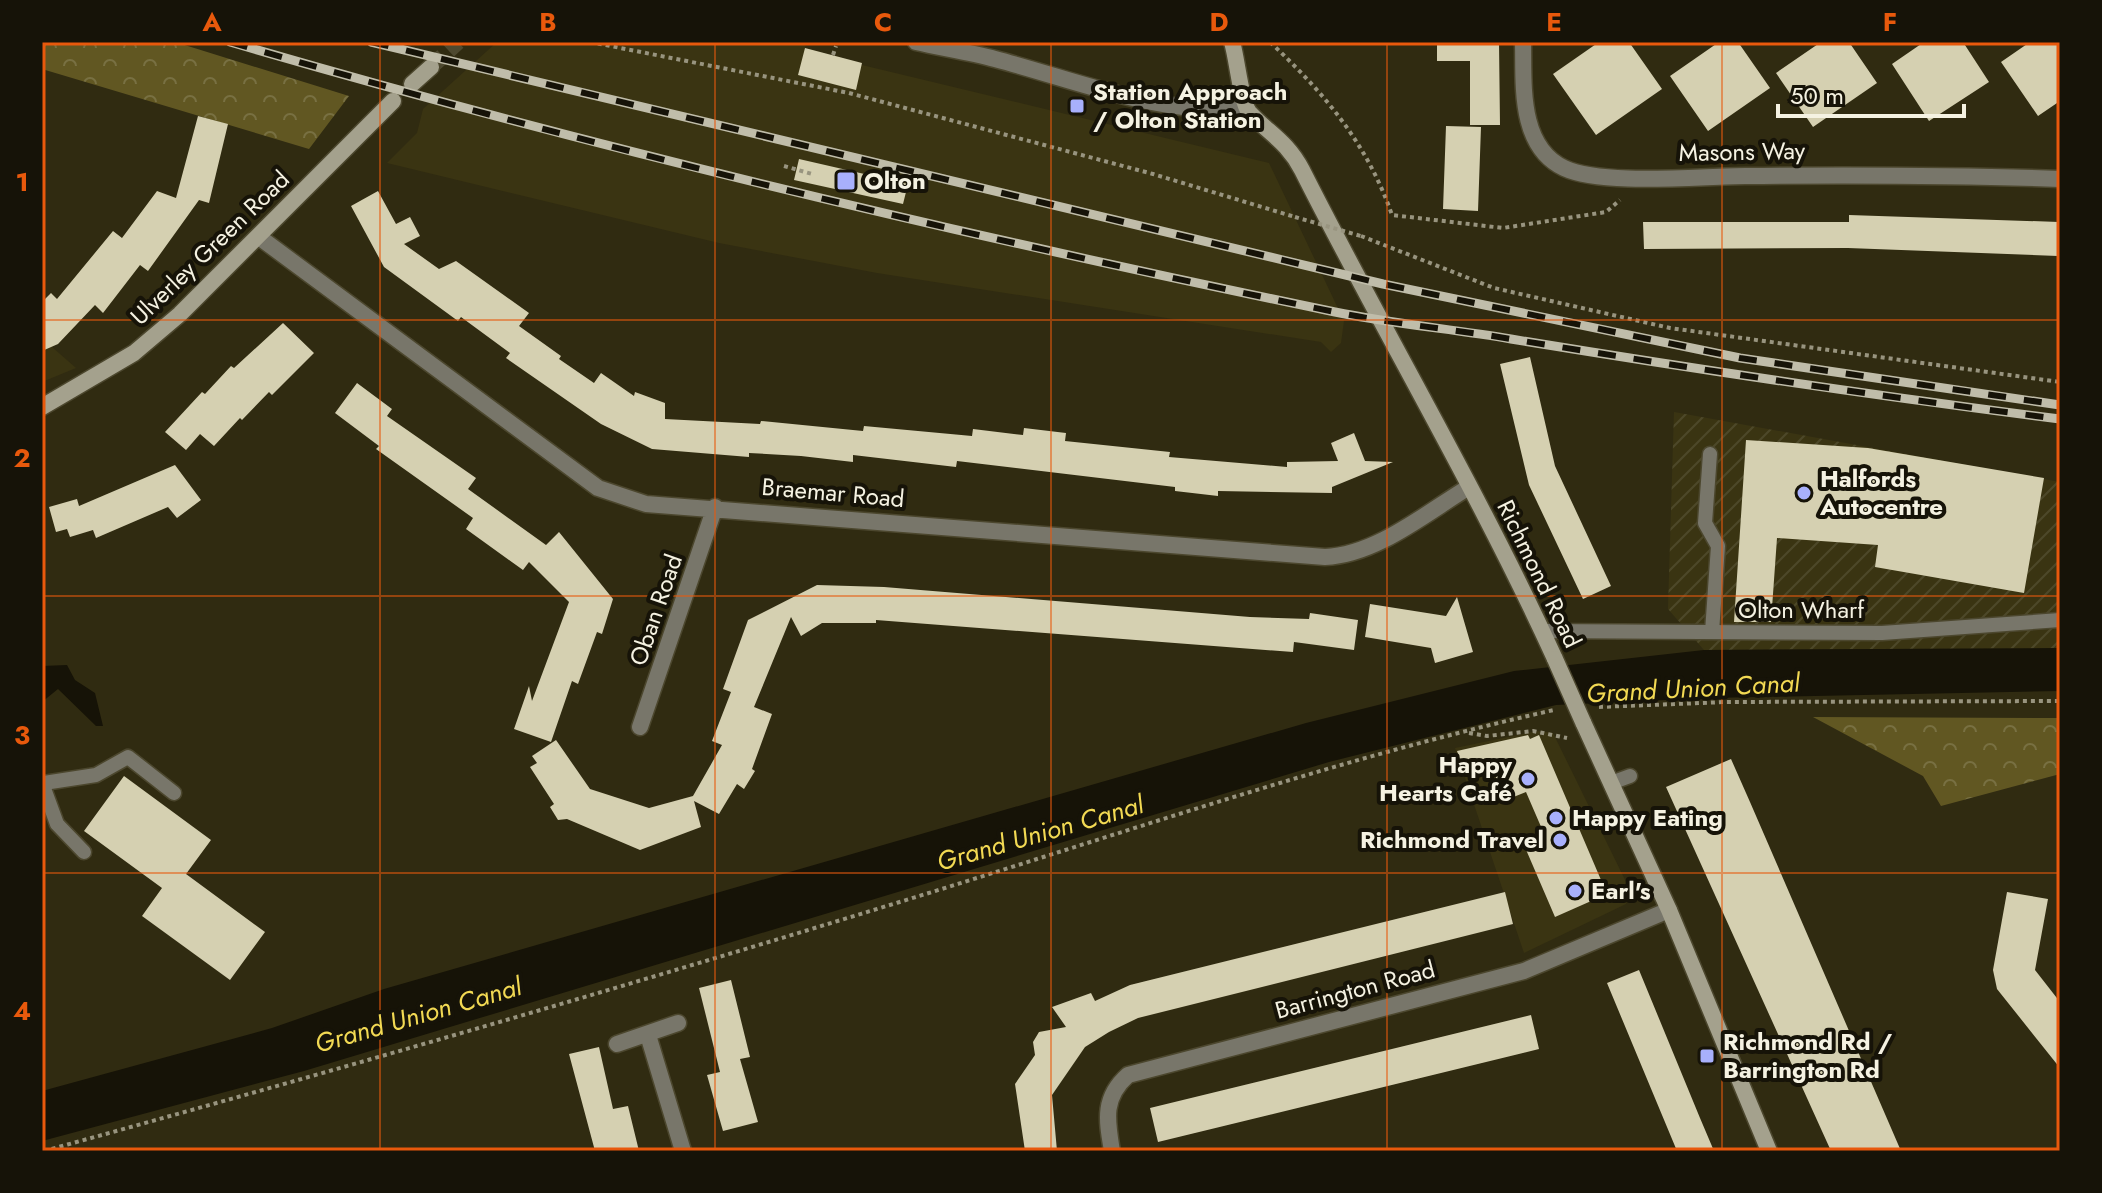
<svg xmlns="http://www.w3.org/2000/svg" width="2102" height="1193" font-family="Jost,sans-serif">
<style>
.built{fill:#3a3412}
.industrial{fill:url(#industrial-furrows)}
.forest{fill:url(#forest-crowns)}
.water{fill:#161307}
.building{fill:#d5d0b1}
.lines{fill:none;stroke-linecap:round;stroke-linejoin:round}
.secondary-tunnel{stroke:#4e4930;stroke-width:16;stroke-dasharray:16 8;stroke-linecap:butt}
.lane-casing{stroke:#4c472e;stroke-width:17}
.street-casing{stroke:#4c472e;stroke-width:19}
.secondary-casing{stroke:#4c472e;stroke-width:19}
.path{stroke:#98947f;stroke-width:4;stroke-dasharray:4 4;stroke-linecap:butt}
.lane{stroke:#78766a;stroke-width:14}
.street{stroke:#78766a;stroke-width:16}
.secondary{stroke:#a4a18d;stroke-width:16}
.rail-casing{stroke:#c0bdaa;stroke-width:9}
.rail{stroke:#161308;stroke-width:6;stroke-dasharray:18;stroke-linecap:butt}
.secondary-bridge-casing{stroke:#4c472e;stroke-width:19;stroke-linecap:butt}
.path-bridge{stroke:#98947f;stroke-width:4;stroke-dasharray:4 4;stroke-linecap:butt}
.secondary-bridge{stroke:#a4a18d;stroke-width:16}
.grid{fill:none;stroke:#e8590c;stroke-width:2;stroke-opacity:0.55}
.poi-dot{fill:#a8b0fc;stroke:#161308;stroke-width:3}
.labels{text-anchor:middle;stroke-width:8;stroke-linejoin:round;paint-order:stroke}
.poi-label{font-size:24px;font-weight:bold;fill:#f5f2e2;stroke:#161308;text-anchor:start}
.street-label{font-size:24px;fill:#f5f2e2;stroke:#161308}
.water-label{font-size:26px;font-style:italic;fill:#f2d953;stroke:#161308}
.neatline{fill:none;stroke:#e8590c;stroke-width:3}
.grid-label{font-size:26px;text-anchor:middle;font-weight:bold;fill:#e8590c}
</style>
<defs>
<pattern id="industrial-furrows" width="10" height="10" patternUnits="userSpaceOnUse" patternTransform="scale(2)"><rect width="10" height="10" fill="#3a3412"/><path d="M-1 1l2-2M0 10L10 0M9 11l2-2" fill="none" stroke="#4d4829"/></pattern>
<pattern id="forest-crowns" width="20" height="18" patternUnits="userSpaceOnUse" patternTransform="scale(2)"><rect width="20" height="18" fill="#615722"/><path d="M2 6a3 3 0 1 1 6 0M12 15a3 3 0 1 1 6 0" fill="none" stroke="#787042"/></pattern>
</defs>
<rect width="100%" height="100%" fill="#302b11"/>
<path class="built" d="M497 42H800L806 43 805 48 862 65 1269 163 1344 321 1341 343 1331 352 1321 342 877 273 719 243 387 163 417 133 423 109Z
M42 326 52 347 76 368 42 382Z
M1537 731 1553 733 1630 890 1626 904 1524 953 1455 748Z"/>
<path class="industrial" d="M1674 412 2060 482V648L1704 650 1668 609Z"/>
<path class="forest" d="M42 42H175L349 96 309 149 42 69Z
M1813 717 2060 718V774L1941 806 1923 776Z"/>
<path class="water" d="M2060 648V691L1711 698 1556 705 1329 762 304 1071 42 1141V1091L272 1028 384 989 1306 723 1514 671 1704 650Z
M67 665 75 680 95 693 103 726H96L58 689 42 702V666Z"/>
<path class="building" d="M1437 42H1499L1500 125H1470V61H1437Z
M1599 42H1629L1662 89 1596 135 1553 74Z
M1719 42H1738L1770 88 1708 131 1670 76Z
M1821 42H1849L1877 83 1813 127 1776 73Z
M1924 42H1963L1989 82 1929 121 1892 64Z
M2030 42H2060V101L2038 116 2001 62Z
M805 48 862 63 856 90 798 75Z
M198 116 228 124 209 203 199 200 148 271 140 265 103 313 95 305 58 344 42 351V302L51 293 57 299 113 231 122 238 157 191 176 198Z
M1446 126 1481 127 1478 211 1443 209Z
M799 159 908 184 903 204 794 180Z
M378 191 396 224 410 217 420 236 404 244 439 269 456 261 529 313 519 326 561 356 559 359 594 383 601 373 634 396 635 392 665 403V419L760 424 761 421 863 431 864 426 972 436 973 429 1023 435 1024 428 1066 433 1065 441 1170 452 1169 457 1287 467V462L1338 461 1331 443 1354 433 1365 461 1393 462 1332 487V493L1218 491V496L1175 491V487L957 461 956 467 853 455V462L801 456 749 453V457L652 449 601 424 506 358 510 353 461 317 458 321 384 267 351 206Z
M1849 215 2059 222 2058 256 1848 248 1644 249 1643 222H1849Z
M283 323 314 353 272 395 269 392 242 420 240 418 214 446 200 434 186 450 165 432 202 392 205 394 231 366 234 368Z
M1530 357 1555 466 1611 586 1583 599 1529 485 1500 364Z
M357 383 392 409 387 416 476 478 468 489 546 545 559 532 613 599 602 634 597 632 578 684 572 681 551 742 514 729 529 686 532 701 569 602 529 562 523 570 466 529 473 518 376 449 379 446 335 413Z
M1746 440 1868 448 2044 478 2024 593 1875 567 1878 545 1777 538 1771 622H1734Z
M175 465 201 500 177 518 168 507 96 538 93 530 70 537 67 529 56 532 49 507 77 499 79 506Z
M817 585 884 587 1250 617 1309 619 1310 613 1358 620 1354 650 1294 642 1293 652 876 620V623H822L801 636 791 617 754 707 772 714 752 769 755 771 744 789 737 784 719 814 694 801 701 827 640 850 567 819 558 820 550 807 554 804 530 767 537 763 532 756 556 740 590 789 649 808 693 796 722 745 712 741 731 692 723 689 748 620Z
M1457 597 1473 652 1435 663 1431 648 1365 637 1370 604 1446 616Z
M1528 735 1530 739 1539 735 1607 894 1555 917 1524 845 1545 836 1526 792 1506 800 1489 762 1465 774 1457 751Z
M1731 759 1750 802 1901 1151H1831L1666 787Z
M124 776 211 840 186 874 265 932 230 980 142 916 162 888 84 831Z
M1505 892 1513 924 1138 1018 1109 1032 1085 1047 1052 1095 1057 1151H1025L1015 1084 1035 1055 1033 1042 1039 1032 1066 1027 1052 1007 1091 993 1095 1001 1130 985Z
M2007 892 2048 899 2035 970 2060 1002V1068L1997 989 1993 970Z
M1639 970 1700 1118 1714 1151H1677L1607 983Z
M731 980 750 1057 740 1059 758 1122 723 1131 707 1075 720 1072 699 988Z
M1531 1015 1539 1049 1158 1142 1150 1108Z
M599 1047 613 1109 628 1106 639 1151H595L569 1054Z"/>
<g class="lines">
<path class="secondary-tunnel" d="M431 67 458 42"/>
<defs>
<path id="lane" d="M1710 454 1705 523 1718 546 1712 632
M1542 631 1882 633 2060 620
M42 783 57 824 84 852
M44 783 96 775 128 757 174 793
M1611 783 1630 776"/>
<path id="street" d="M916 42C942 48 969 52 995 59 1082 82 1155 114 1247 110
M1523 42C1524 83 1518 146 1564 168 1602 186 1701 176 1745 176 1850 175 1955 175 2060 179
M259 237 598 488 646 504 1325 557C1376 555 1426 513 1469 487
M640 727 715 507
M648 1035 683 1151
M617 1044 678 1023
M1112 1151C1107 1121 1102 1098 1128 1075L1524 971 1669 910"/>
<path id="secondary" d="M1232 42C1237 58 1241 102 1249 112 1268 133 1287 141 1302 170 1384 333 1479 492 1555 659
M412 84 431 67
M42 407 134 353 180 314 393 101
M1583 722 1669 910 1769 1151"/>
</defs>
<use href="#lane" class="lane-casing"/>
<use href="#street" class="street-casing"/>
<use href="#secondary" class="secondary-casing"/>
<path class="path" d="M590 42 849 93 1153 174 1295 217
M1270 42C1324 93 1367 143 1392 215L1503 228 1606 212 1620 200
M833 55 836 46
M784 166 812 174
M1361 236 1494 288 1670 328 2060 382
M1599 707 1726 702 2060 701
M1469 733 1487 736 1533 731 1567 738
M44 1151C342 1069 638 983 932 892 1139 828 1343 757 1554 710"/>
<use href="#lane" class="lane"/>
<use href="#street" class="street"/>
<use href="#secondary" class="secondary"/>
<defs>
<path id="rail" d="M230 42C595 149 962 235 1335 312 1393 324 1453 329 1511 339 1694 369 1876 396 2060 419
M371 42 1383 284 1740 358 2060 405"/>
</defs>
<use href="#rail" class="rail-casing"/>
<use href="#rail" class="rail"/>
<defs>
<path id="secondary-bridge" d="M1555 659 1583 722"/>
</defs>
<use href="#secondary-bridge" class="secondary-bridge-casing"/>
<path class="path-bridge" d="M1295 217 1361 236"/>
<use href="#secondary-bridge" class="secondary-bridge"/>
</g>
<path class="grid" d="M380 42V1151M715 42V1151M1051 42V1151M1387 42V1151M1722 42V1151M42 320H2060M42 596H2060M42 873H2060"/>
<g class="poi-dot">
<rect x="1069" y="98" width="16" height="16" rx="4"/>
<rect x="836" y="171" width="20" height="20" rx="4"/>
<circle cx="1804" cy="493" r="8"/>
<circle cx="1528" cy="779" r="8"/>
<circle cx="1556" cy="818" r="8"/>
<circle cx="1560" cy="840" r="8"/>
<circle cx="1575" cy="891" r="8"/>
<rect x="1699" y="1048" width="16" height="16" rx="4"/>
</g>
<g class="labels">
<g class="poi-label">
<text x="1093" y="100">Station Approach<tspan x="1093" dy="28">/ Olton Station</tspan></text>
<text x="864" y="189">Olton</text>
<text x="1820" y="487">Halfords<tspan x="1820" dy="28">Autocentre</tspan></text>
<text x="1512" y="773" text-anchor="end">Happy<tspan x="1512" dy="28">Hearts Café</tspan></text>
<text x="1572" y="826">Happy Eating</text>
<text x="1544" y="848" text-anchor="end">Richmond Travel</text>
<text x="1591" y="899">Earl's</text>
<text x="1723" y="1050">Richmond Rd /<tspan x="1723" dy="28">Barrington Rd</tspan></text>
</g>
<g class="street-label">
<text transform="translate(1742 152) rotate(-1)" y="8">Masons Way</text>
<text transform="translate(210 248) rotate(-44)" y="8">Ulverley Green Road</text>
<text transform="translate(833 493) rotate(5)" y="8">Braemar Road</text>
<text transform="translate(1539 574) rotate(64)" y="8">Richmond Road</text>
<text transform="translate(656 610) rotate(-71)" y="8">Oban Road</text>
<text x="1801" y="618">Olton Wharf</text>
<text transform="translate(1355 990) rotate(-15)" y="8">Barrington Road</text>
</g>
<g class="water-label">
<text transform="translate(1693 688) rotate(-3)" y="9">Grand Union Canal</text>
<text transform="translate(1040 833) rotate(-16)" y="9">Grand Union Canal</text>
<text transform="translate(418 1015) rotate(-16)" y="9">Grand Union Canal</text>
</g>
</g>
<rect width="2102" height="1193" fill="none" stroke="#161308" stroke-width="88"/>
<path d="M1778 104v12h186v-12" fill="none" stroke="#f5f2e2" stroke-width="4"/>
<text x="1790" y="104" font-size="24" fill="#f5f2e2" stroke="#161308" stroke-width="6" paint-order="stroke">50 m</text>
<rect x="44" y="44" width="2014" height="1105" class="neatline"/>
<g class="grid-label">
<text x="212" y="31">A</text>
<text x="548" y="31">B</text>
<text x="883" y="31">C</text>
<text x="1219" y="31">D</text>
<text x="1554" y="31">E</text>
<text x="1890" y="31">F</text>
<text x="22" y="191">1</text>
<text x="22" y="467">2</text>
<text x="22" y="744">3</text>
<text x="22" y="1020">4</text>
</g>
</svg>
